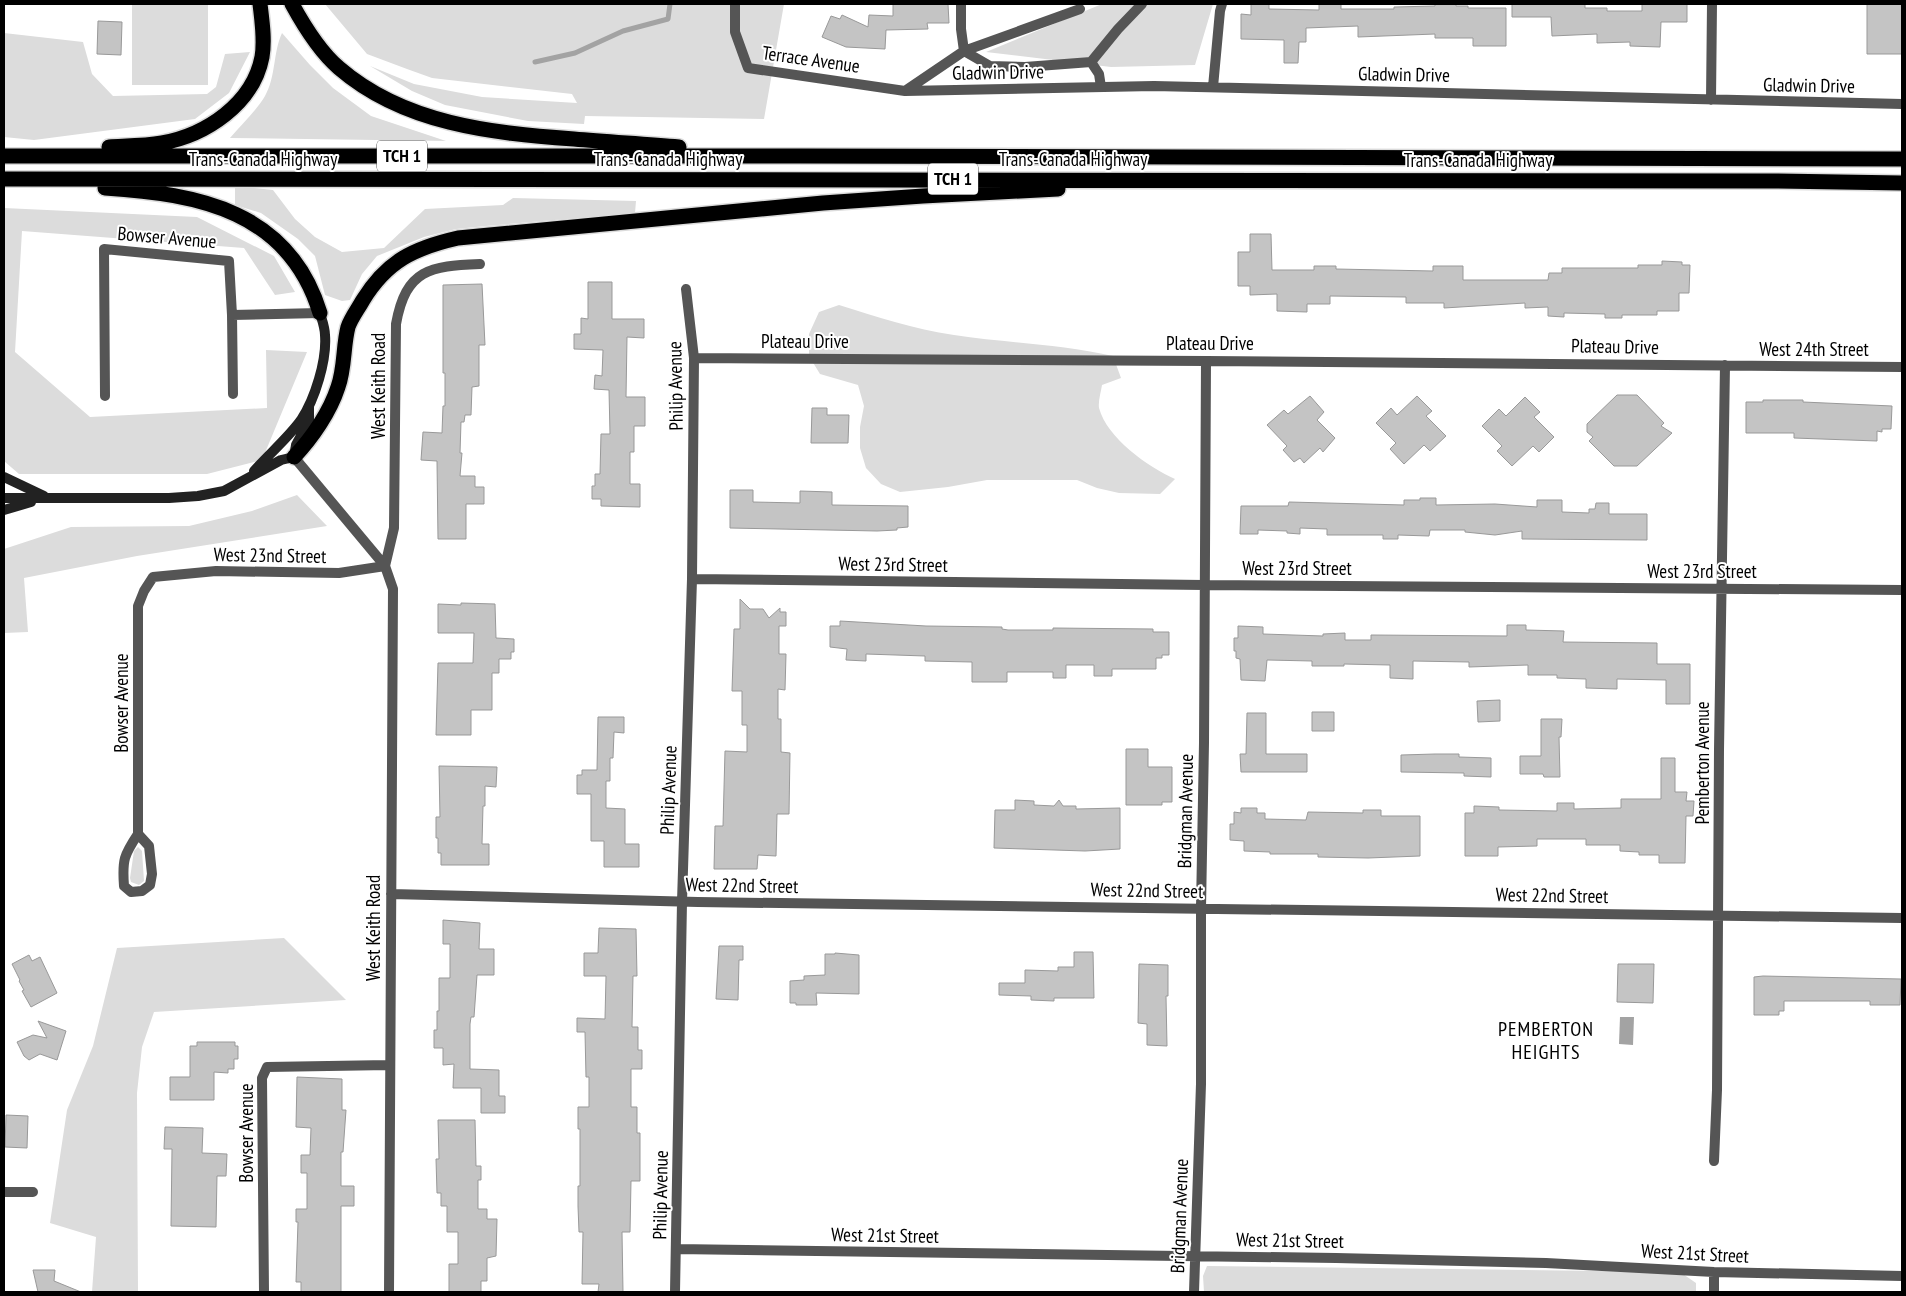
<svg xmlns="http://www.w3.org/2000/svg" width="1906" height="1296" font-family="'PT Sans Narrow',sans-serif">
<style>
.green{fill:#dcdcdc}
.water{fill:#a3a3a3}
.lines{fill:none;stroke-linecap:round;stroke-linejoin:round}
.stream{stroke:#a3a3a3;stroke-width:5}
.building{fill:#c4c4c4;stroke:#999}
.motorway-casing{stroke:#dbdbdb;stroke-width:18}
.minor{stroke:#555;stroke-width:10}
.secondary{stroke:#222;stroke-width:10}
.motorway{stroke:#000;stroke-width:15}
.labels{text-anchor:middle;stroke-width:4;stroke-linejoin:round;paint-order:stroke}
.shield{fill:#fff;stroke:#4c4c4c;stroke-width:1}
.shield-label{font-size:18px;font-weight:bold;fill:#000}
.street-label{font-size:19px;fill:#000;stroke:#fff}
.neighbourhood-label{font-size:20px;letter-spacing:1px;fill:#000;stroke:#fff}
</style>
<rect width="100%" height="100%" fill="#fff"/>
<path class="green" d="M132 4H208V85H132Z
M325 4H784L764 119 585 116 584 124 528 121 445 105 412 91 370 66 414 84 482 97 577 103 572 94 432 78 407 69 367 54Z
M1102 4H1213L1195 65 1111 67 986 52Z
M4 33 83 42 92 74 113 96 207 94 216 87 225 54 250 52 229 93 195 119 34 140 4 137Z
M282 33 310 65 333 88 371 116 446 141 230 138C241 125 257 110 265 96 276 77 273 52 282 33Z
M235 186 273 190 295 219 315 237 342 252 384 248 425 209 503 205 513 198 636 201 635 213 486 226 456 229 424 237 377 256 362 274 350 300 342 301 325 295 315 256 298 239 261 213 235 205Z
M4 208 197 217 274 256 295 292 275 295 244 248 22 231 15 352 90 417 267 408 266 350 307 352 262 460 207 474H19L4 461Z
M839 305C878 317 913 329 954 335 1007 343 1060 344 1113 356L1121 378 1102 385C1101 392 1098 401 1099 408 1107 438 1148 467 1175 479L1160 494 1119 493 1097 488 1077 480H987L948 487 900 492 881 484 866 468 860 448V427L864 406 858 385 820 374 809 356V334L819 312Z
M297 495 327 526 137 556 24 578 28 632 4 633V549L71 527 189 526 252 511Z
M138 847 142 851 144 881 139 885 131 882 130 878 134 851Z
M284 938 346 1000 154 1012 142 1047 137 1093 138 1292H92L96 1237 50 1223 67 1110 93 1046 117 948Z
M1207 1266 1680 1272 1696 1283V1292H1204L1203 1276Z"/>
<path class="water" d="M1620 1017H1634L1633 1045 1619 1044Z"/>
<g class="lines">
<path class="stream" d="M535 62 575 53 623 31 668 19 670 4"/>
</g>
<path class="building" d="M893 4H948L949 23H927L928 29 886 30 885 49 846 47 822 37 831 16 840 19 842 15 868 27 869 15 893 16Z
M1251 4H1269V9L1319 10V4H1341V9H1394V7L1435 6V4H1456V6H1468V8H1506V46H1473V38H1435V34L1358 37V26L1306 28V42H1299L1298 63H1284V40L1241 39V14L1251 15Z
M1512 4H1585V8H1607V11H1642V4H1687V22H1661L1660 47 1630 46V42L1597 43V34L1552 36 1551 17H1512Z
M1867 4H1902V54H1867Z
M98 21 122 22 121 55 97 54Z
M1250 234H1271L1272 270H1314V266H1336V269L1433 271V266H1463V280H1548L1549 273H1562V268H1638V265H1662V261L1682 262V265H1690L1689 293H1679V311H1657V315H1622V318H1605V314L1564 313V317L1548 316V307L1525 308V303L1444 308V303H1406V297L1330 296V304H1307V312L1277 311V294L1250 295V286H1238V252H1250Z
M588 282H612V319H644V338L627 337 626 397H645V426H634V452H630V484H640V507L601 506V499H592V486H595V474H600L601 434H610L609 390 594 389 595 375 602 376 603 350 574 349V334H581V318L588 319Z
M482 284 485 345H479V386L472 387 471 415H465L464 422H461L460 453H462L460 476H475V487H484V504H466V539H438L437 461 421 460 423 432 442 433 443 406H445V373H443V285Z
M1617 395H1637L1664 423 1661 426 1672 433 1637 466H1614L1589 441 1593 437 1587 432V424Z
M1310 396 1324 412 1317 420 1335 438 1323 452 1320 448 1304 463 1300 458 1294 462 1283 450 1287 446 1267 425 1284 410 1288 414Z
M1417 396 1432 411 1426 416 1446 436 1430 451 1424 445 1404 464 1390 449 1396 443 1376 423 1391 408 1397 415Z
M1525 397 1540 412 1534 417 1554 437 1539 452 1533 446 1512 466 1497 451 1502 446 1482 426 1499 409 1506 416Z
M1763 400H1803V402L1892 406 1891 429H1882V432L1877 431V441L1794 438V433H1746V402H1763Z
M812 408H827V415H849L848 443H811Z
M730 490H753V502L800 503V491L832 492V505L908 506V527L897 528V530L877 531 730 528Z
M1420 498H1436V505L1495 504 1537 507V500H1562V512L1589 513V509H1595L1596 503H1609V514H1647V540L1522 539V531L1495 535 1465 532V530H1430L1429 536 1398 535V539H1383V535H1327V529L1300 528V534L1287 533V531L1258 530V534H1240L1241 506H1288L1289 502 1404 505V500H1420Z
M740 599 750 609H763L769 618 780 608V612H786V626H779V654H786L785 690 778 689V719H781V752L790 753 789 814H777L776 856 758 855 757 869H714L715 826H723L725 751 747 752V725H742V691H732L734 629H740Z
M461 603 495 604 496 638 514 639V652H511V659H499V673H492V710H471V735H436L438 663H473L474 633H438V604L461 605Z
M840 621 926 626 1002 627V629L1008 630H1053V628L1153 629V632H1169V655H1162V658H1156V669H1112V676H1094V665H1066V678H1053V672H1007V682H972V662L925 661V656L866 654V661L846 660 847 649 830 647V626H840Z
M1507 625H1526V630L1564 631 1563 642 1657 643V664H1690V704H1666V680L1617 679V689L1586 688V679L1557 678V675H1528V665L1469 667V662L1413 661V679L1390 678V665L1344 664V666H1312V661L1267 660 1265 681 1241 680 1240 659 1236 658V651H1234V638H1238V626L1263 627V634L1323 636V634L1345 633V640H1371V635L1507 636Z
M1500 700V721L1478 722 1477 701Z
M1312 712H1334V731H1312Z
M1247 713H1266V754H1307V772H1241L1240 754H1246Z
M598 717H624V733L614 732 613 758H610V781H606V808L625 809V844H639V867H604V841H591V794H577V775H582V770H597Z
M1541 719H1562L1561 737H1559L1560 777H1544L1543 774H1520V756H1541Z
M1126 749H1148V767H1172V802H1162V805H1126Z
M1435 754H1459V757L1491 758V777L1464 776V773L1401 772V755Z
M1661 758H1675V792H1687L1686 801H1694L1693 816H1686L1685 863H1659V855H1639V852L1620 851V845H1586V839H1537V846L1498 847V856H1465V813H1474V806L1499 807V810L1557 811V803H1574V809L1621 808V799H1661Z
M439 766 497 767 496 787 485 786V806H483L482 844H489V865H441V853H438V838H436V817H440Z
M1015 800 1034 801V805L1054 806 1059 800 1063 806H1076V809L1120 808V849L1085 851 994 848 995 810H1015Z
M1241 808H1257V813H1265V819L1306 820 1308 812 1363 813V810H1381V816H1420V856L1368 858 1318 857V854H1270V852L1244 851V841L1230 840V824H1234V812L1241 813Z
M443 920 480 923 479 949H494V975H477L474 1017H471L470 1024V1069L499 1070V1096H505V1113H481V1088H453L454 1064 443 1065V1048H434V1030H437V1011H439V978H450V944H443Z
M599 928 636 929 637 976H633L632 1027H638V1050H642V1069H631V1107H637V1133H640V1181H631L630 1232H622L623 1292H598L599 1284H582L583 1232H579L578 1206V1186H580V1129H578V1107H589V1077H586L585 1032H577V1018L605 1019 606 976H584V953H598Z
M719 946H743V960H739L738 1000 716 999Z
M1074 952H1093L1094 998H1054V1001L1031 1000V996L999 995V983H1025V970L1058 971V967H1074Z
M835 953 859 955V994L816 993 817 1005H796V1003H790V981L804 980V976L825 975V954H835Z
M29 955 32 961 40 957 57 993 31 1007 22 991 24 990 19 981 20 980 12 964Z
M1139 964 1168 965V996H1166L1167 1046 1147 1045V1024L1138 1023Z
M1618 964H1654L1653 1003 1617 1002Z
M1763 976 1901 979 1900 1005H1870V1001H1784V1011H1779V1015H1754V977Z
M38 1021 66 1031 57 1060 40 1054 29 1060 24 1056 17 1042 33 1035 47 1038Z
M197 1042H235V1046H238V1059H234V1069H228V1073L214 1072V1100H170V1077H190V1046H197Z
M297 1077 342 1079V1110H346L343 1152H341V1186H354V1206H341V1292H301V1282H296L298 1222H296V1209H307V1173H301V1155H310L311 1128 296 1127Z
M6 1115 28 1116 27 1148 5 1147Z
M438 1120H475L476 1166H481V1180H478V1209H487V1219H497L496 1256 487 1258V1281H481V1292H449V1264H458V1232H447V1206H441V1193H437L436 1159H439Z
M165 1127 203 1128 202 1153 227 1154 226 1176H217L216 1227 171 1226 172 1149H164Z
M33 1270H55L54 1281 81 1292H38Z"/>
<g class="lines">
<defs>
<path id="motorway" d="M292 4C304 26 319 51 339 68 404 124 491 133 574 139 609 142 644 144 679 147
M109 147C126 146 145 146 162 143 206 135 253 104 262 57 265 40 262 21 260 4
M4 156H800L1902 159
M4 179 1776 181 1902 183
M105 188C199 194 289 211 320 313
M294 457C312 438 330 412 338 387 345 368 343 346 348 327 351 318 358 309 363 300 387 261 414 248 458 238L823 203 923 196 1058 189"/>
</defs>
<use href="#motorway" class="motorway-casing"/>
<path class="minor" d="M735 4V32L748 68 905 91 1154 86 1902 104
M961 4V29L964 51
M964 51 990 66 1025 67 1091 62 1099 74 1101 87
M1091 62 1118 29 1142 4
M1213 87 1220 11 1222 4
M905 91 964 51 1080 9
M1711 100 1712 4
M232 315 233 394
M694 358 1206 361 1902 367
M105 396 104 249 229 261 232 315 320 313
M294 457 385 566 393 589 389 1292
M385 566 394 528 396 324C406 269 430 266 480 264
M692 579 1204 585 1902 590
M138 834 149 846 152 874 150 885 142 891 131 892 124 886C122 860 124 855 138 834V606L144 591 153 577 216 571 339 573 385 566
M391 894 698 902 1902 918
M1714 1161 1717 1090 1719 750 1725 365
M4 1192H33
M676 1249 1336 1258 1546 1263 1714 1272 1902 1276
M264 1292 262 1078 267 1067 389 1065
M675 1292 682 902 692 579 694 358 686 289
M1194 1292 1201 1084V908L1204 743 1206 361
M1714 1292V1272"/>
<path class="secondary" d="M254 471C269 454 288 438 301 420 315 399 327 360 325 335 325 328 322 320 320 313
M4 477 44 496
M4 498H169L198 496 224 491 281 460 294 457 296 445 309 421V406
M4 510 31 502"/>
<use href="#motorway" class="motorway"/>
</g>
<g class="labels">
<g class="shield">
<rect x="377" y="140.5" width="50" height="31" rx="4"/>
<rect x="928" y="163.5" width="50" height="31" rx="4"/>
</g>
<g class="shield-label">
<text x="402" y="162">TCH 1</text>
<text x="953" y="185">TCH 1</text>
</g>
<g class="street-label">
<text transform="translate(811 59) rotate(8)" y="7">Terrace Avenue</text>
<text transform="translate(998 72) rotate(-1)" y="7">Gladwin Drive</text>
<text transform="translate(1404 74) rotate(1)" y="7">Gladwin Drive</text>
<text transform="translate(1809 85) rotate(1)" y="7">Gladwin Drive</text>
<text x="263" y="166">Trans-Canada Highway</text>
<text x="668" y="166">Trans-Canada Highway</text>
<text x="1073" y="166">Trans-Canada Highway</text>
<text x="1478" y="167">Trans-Canada Highway</text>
<text transform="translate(167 237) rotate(5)" y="7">Bowser Avenue</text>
<text x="805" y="348">Plateau Drive</text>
<text x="1210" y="350">Plateau Drive</text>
<text transform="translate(1615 346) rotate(1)" y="7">Plateau Drive</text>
<text x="1814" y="356">West 24th Street</text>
<text transform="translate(378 386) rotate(-90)" y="7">West Keith Road</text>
<text transform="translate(675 386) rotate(-91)" y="7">Philip Avenue</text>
<text transform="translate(270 555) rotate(1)" y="7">West 23nd Street</text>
<text transform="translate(893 564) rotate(1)" y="7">West 23rd Street</text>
<text x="1297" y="575">West 23rd Street</text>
<text x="1702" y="578">West 23rd Street</text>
<text transform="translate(121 703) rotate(-90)" y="7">Bowser Avenue</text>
<text transform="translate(1702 763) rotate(-90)" y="7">Pemberton Avenue</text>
<text transform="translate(668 790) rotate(-88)" y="7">Philip Avenue</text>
<text transform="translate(1185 811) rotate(-89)" y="7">Bridgman Avenue</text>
<text transform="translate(742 885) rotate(1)" y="7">West 22nd Street</text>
<text transform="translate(1147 890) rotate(1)" y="7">West 22nd Street</text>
<text transform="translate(1552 895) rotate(1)" y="7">West 22nd Street</text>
<text transform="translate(373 928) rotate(-90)" y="7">West Keith Road</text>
<text transform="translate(246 1133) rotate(-90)" y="7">Bowser Avenue</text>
<text transform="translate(660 1195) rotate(-89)" y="7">Philip Avenue</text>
<text transform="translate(1179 1216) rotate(-88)" y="7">Bridgman Avenue</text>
<text transform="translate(885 1235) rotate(1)" y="7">West 21st Street</text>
<text transform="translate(1290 1240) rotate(1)" y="7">West 21st Street</text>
<text transform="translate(1695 1253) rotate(3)" y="7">West 21st Street</text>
</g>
<g class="neighbourhood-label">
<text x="1546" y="1036">PEMBERTON<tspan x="1546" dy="23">HEIGHTS</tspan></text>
</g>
</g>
<rect width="1906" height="1296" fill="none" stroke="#000000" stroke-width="10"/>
</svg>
